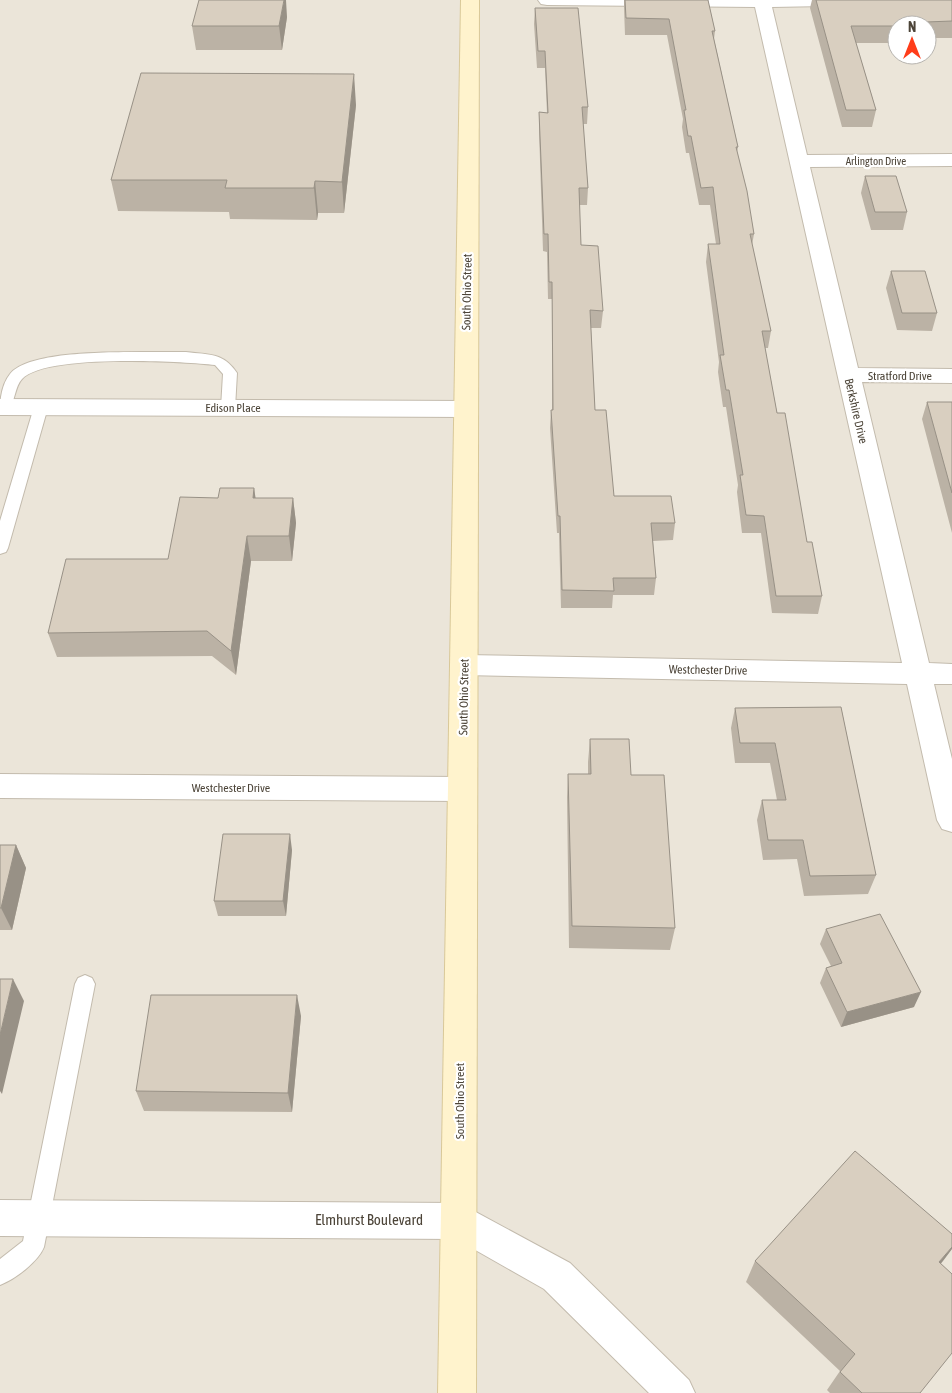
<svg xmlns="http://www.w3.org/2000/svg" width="952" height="1393" font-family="'Asap Condensed',sans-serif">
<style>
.residential{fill:#ebe5d9;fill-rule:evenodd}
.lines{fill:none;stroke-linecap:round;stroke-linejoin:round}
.service-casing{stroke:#c3bbad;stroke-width:2}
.minor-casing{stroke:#c3bbad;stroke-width:2}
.secondary-casing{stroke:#d9c898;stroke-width:2}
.service{fill:#fff;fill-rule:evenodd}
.minor{fill:#fff;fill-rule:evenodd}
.secondary{fill:#fff3cd;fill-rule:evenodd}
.wall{fill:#bbb2a5}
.shaded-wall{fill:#989186}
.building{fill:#d9cfc0;stroke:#989186}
.labels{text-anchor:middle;stroke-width:4.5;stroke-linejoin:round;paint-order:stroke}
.far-street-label{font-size:11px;fill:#4c4438;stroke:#fff}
.street-label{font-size:12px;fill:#4c4438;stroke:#fff}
.near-street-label{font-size:15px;fill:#4c4438;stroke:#fff}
</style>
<rect width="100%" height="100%" fill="#f7f3eb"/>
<path class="residential" d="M0 0H952V1393H0ZM897 25H927V55H897Z"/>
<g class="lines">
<defs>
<path id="service" d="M186 352C209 355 223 352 237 373L235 408 233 411H223L221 408 223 374 215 365C180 361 45 354 22 379 15 386 15 401 9 410L0 411C0 399 2 384 10 374 31 346 150 353 186 352Z
M41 402 46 404 48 407 8 548 6 552 0 554V521L34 407 36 404Z
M85 975 92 978 95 984 44 1247C38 1262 15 1279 0 1285V1259L23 1241 75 984 78 978Z"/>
<path id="minor" d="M538 0H888L885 4 879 5 772 7 807 155 952 154V166L810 167 858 368 952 369V383L862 382 929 663 952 664V684H934L952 759V832L942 829 937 820 907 684 464 675 454 672 450 665 454 658 464 655 902 663 755 7 547 5 541 4Z
M0 399 466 401 474 404 478 409 474 414 466 417 0 415Z
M0 774 463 777 473 781 477 789 473 797 463 801 0 798Z
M0 1200 459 1203 570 1263 689 1380 695 1393H649L544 1289 456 1239 0 1236Z"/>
<path id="secondary" d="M461 0H479L476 1393H438Z"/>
</defs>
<use href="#service" class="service-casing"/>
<use href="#minor" class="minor-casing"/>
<use href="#secondary" class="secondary-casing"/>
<use href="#service" class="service"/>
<use href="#minor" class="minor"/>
<use href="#secondary" class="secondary"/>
</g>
<path class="wall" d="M624 0H708L715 31 714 39 738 147 737 152 754 234 752 245 771 331 768 348H765L777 413 807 542 822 596 818 614 772 613 761 533H742L737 492 738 485 726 407H723L718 372 719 362 706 262 708 244H716L710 205H699L689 153H686L682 127 683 119 667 35H625L624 8Z
M812 0H952V38H927V25H897V43H856L876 110 872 127H842L810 8Z
M535 8 588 107 587 124H583L588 188 587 205H579L581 245 603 311 601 328H591L595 410 614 496 675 523 673 540 653 541 656 578 654 595H613L612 608H561L559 533H557L550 428 551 410H552V299H548L547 252 543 251 539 130V112L547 113 545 68H537L534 24Z
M287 17 282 50H196L192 26Z
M356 105 344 213H318L317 220 230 219 229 212 118 211 111 180Z
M865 176 907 212 903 230H871L861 193Z
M891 271 937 313 932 331 897 330 886 288Z
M927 402H952V533L922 419Z
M254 488 255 498H293L296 523 292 561H251L236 675 212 656 57 657 48 633 168 559 218 498Z
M841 707 876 875 868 894 804 896 797 859 763 860 757 820 762 800H777L770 763H735L731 728 735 708Z
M590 739 631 775 675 928 670 950 569 948 567 797 568 774H588V762Z
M0 845H16L26 868 12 930H0Z
M292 850 286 916H218L214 901Z
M826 929 914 1007 841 1027 820 983 826 968 831 966 820 944Z
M301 1016 292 1112 144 1111 136 1091Z
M755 1261 941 1264 920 1393H830L827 1390 840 1371 746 1282Z"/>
<path class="shaded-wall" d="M284 0H286L287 17 282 50 279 26Z
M354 74 356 105 344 213 342 182Z
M315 181 318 213 317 220 314 188Z
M254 488 258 513 253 498Z
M293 498 296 523 292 561 289 536Z
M247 536 251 561 236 675 231 651Z
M290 834 292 850 286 916 283 901Z
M16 845 26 868 12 930 1 908Z
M13 979 24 1001 2 1094 0 1091V1035Z
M921 992 914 1007 841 1027 847 1012Z
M297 995 301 1016 292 1112 288 1093Z
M952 1247V1249L943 1261 924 1284 939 1262Z"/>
<path class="building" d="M199 0H284L279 26H192Z
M625 0H708L715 31H712L738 147H736L747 191 754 234H750L771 331H762L777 413H785L807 542H812L822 596H776L764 516 746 515 740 475H743L729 390H726L720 355H724L708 244H720L713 187 701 188 691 136H688L684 110H686L669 19 626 18Z
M816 0H952V21L926 22 928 26H927V25H897V26H851L876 110H846Z
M535 8H578L588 107H582L588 188H579L581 245 598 246 603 311 590 310 595 410H606L614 496H671L675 523H651L656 578H613L614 591 562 590 560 516H558L551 410H553L552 282H549L548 234H544L539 112 548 113 545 51H538Z
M141 73 354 74 342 182 315 181 314 188H225L227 180H111Z
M865 176H896L907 212H875Z
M891 271H925L937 313H902Z
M927 402H952V493Z
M220 488H254L253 498H293L289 536H247L231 651 207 631 48 633 66 559H168L180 497 218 498Z
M841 707 876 875 810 876 803 840H768L762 800H786L775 743H740L735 708Z
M590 739H629L631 775H664L675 928 572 926 568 774H591Z
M223 834H290L283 901H214Z
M0 845H16L1 908H0Z
M880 914 921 992 847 1012 826 968 842 963 826 929Z
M0 979H13L0 1035Z
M151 995H297L288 1093 136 1091Z
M855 1151 952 1234V1247L939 1262 952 1274V1353L920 1393H862L840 1372 855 1354 755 1261Z"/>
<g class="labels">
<g class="far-street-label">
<text x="876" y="165">Arlington Drive</text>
</g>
<g class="street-label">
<text transform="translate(467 292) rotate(-89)" y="4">South Ohio Street</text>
<text x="900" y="380">Stratford Drive</text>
<text x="233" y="412">Edison Place</text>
<text transform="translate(856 411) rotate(77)" y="4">Berkshire Drive</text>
<text transform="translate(708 670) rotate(1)" y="4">Westchester Drive</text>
<text transform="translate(464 697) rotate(-89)" y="4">South Ohio Street</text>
<text x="231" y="792">Westchester Drive</text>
<text transform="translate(460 1101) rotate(-90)" y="4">South Ohio Street</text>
</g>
<g class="near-street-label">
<text x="369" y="1225">Elmhurst Boulevard</text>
</g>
</g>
<g transform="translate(912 40)"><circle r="24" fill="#ffffff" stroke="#b7b4af"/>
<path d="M0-4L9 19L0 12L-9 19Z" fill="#ff3d1a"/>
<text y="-8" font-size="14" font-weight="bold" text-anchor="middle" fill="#4c4438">N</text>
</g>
</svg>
